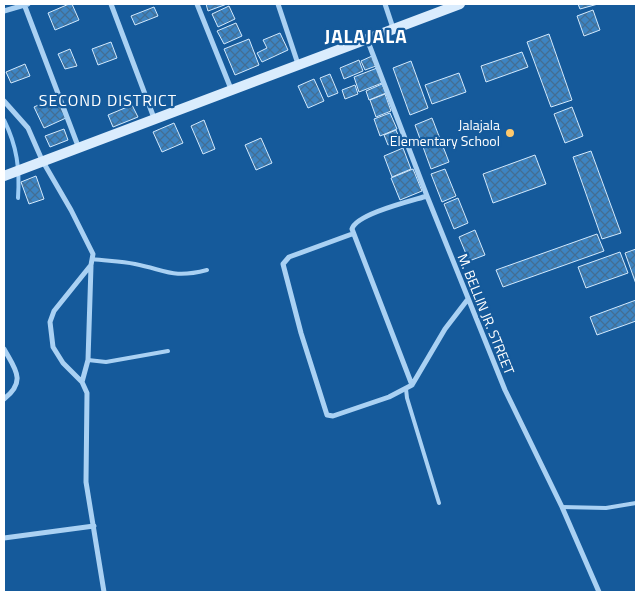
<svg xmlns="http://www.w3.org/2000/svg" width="640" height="596" font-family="'Titillium Web',sans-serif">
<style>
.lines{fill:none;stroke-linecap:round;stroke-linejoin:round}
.stream{stroke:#9dcdf6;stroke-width:4}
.building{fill:url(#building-cross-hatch);stroke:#d2e9fd}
.lane{stroke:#aad1f3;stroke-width:4}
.street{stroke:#aad1f3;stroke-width:5}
.secondary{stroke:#daecfd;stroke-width:10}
.poi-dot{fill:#ffc96c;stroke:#155a9b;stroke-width:2}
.labels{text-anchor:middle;stroke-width:4.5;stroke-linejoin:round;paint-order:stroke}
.poi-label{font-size:14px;fill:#fff;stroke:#155a9b;text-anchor:end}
.street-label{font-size:14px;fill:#fff;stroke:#155a9b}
.quarter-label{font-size:16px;letter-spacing:1px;fill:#fff;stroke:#155a9b}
.district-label{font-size:19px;font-weight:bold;letter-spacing:1px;fill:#fff;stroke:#155a9b}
</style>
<defs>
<pattern id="building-cross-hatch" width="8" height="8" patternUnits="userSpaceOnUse" patternTransform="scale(1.25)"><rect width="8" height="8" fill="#3d84c2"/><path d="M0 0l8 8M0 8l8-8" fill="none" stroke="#436e93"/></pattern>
</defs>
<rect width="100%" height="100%" fill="#155a9b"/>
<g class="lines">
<path class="stream" d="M4 120C17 146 20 169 18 198"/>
</g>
<path class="building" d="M69 4H72L79 20 55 30 48 13Z
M206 4H227L208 11Z
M578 4H598L580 9Z
M229 6 235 19 218 27 212 14Z
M154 7 158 16 135 25 131 16Z
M593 10 600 30 584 36 577 16Z
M236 23 242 36 224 44 217 31Z
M280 33 288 50 262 62 257 53 267 48 263 40Z
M549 34 572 100 551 107 527 42Z
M249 39 259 65 235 75 224 49Z
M111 42 117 58 98 65 92 49Z
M70 49 77 66 65 69 58 54Z
M522 52 528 67 486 82 481 66Z
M372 56 376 66 365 70 361 61Z
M359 60 363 71 344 79 340 68Z
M411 61 428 108 410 115 393 68Z
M25 64 30 76 11 83 6 72Z
M377 68 382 83 359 92 354 77Z
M459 73 466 92 432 104 425 85Z
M330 74 338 93 328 97 320 78Z
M314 79 324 101 308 108 298 86Z
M382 84 386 93 369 100 366 91Z
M355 85 358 94 345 99 342 90Z
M385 94 391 111 376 117 370 100Z
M56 97 66 118 44 128 34 107Z
M132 105 138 117 113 127 108 115Z
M572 107 583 136 565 143 554 114Z
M390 113 397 129 380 136 374 119Z
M432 118 449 162 431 169 415 125Z
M204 120 215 149 203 154 191 126Z
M174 123 183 143 162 152 153 132Z
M64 129 68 140 50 147 45 136Z
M396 130 400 140 388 145 384 135Z
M261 138 272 163 256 170 245 145Z
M403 148 411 169 392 177 384 156Z
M591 151 621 233 602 239 573 157Z
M535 155 546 184 493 203 483 174Z
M413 169 422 191 400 200 391 178Z
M445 169 456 196 442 202 431 174Z
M36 176 44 199 29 204 21 182Z
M458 198 468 223 454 229 444 204Z
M475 230 485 255 469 261 459 237Z
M597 234 604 251 503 287 496 270Z
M636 249V284L625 253Z
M620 252 628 273 586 288 578 267Z
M636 300V321L597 335 590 317Z"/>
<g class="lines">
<path class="lane" d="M92 259C107 261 121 261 135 264 166 270 172 279 207 270
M88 360 106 362 168 351
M406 389 407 398 439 503
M562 507 606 508 636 503"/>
<path class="street" d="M24 4 78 146
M111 4 154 118
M197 4 231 89
M278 4 298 64
M385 4 393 28
M4 11 28 4
M367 39 427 196 505 390 562 507 599 592
M4 101 28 128 42 160 71 210 93 254 91 265 54 311 50 322 53 347 63 363 82 382 87 393 86 482 104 592
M352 234 289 257 283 264 301 333 327 415 333 416 389 397 412 385 445 329 468 299
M4 349C15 369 27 381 4 399
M82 382 88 360 91 266
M412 385 352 229C356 214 411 201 427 196
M4 538 94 526"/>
<path class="secondary" d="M4 176 460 4"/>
</g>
<circle class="poi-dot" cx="510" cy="133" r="5"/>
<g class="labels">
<g class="poi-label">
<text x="500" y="130">Jalajala<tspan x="500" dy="16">Elementary School</tspan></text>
</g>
<g class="street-label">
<text transform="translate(486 314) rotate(68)" y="5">M. BELLIN JR. STREET</text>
</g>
<g class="quarter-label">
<text x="108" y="106">SECOND DISTRICT</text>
</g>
<g class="district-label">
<text x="366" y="43">JALAJALA</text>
</g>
</g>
<rect width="640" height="596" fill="none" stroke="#ffffff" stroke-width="10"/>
</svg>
